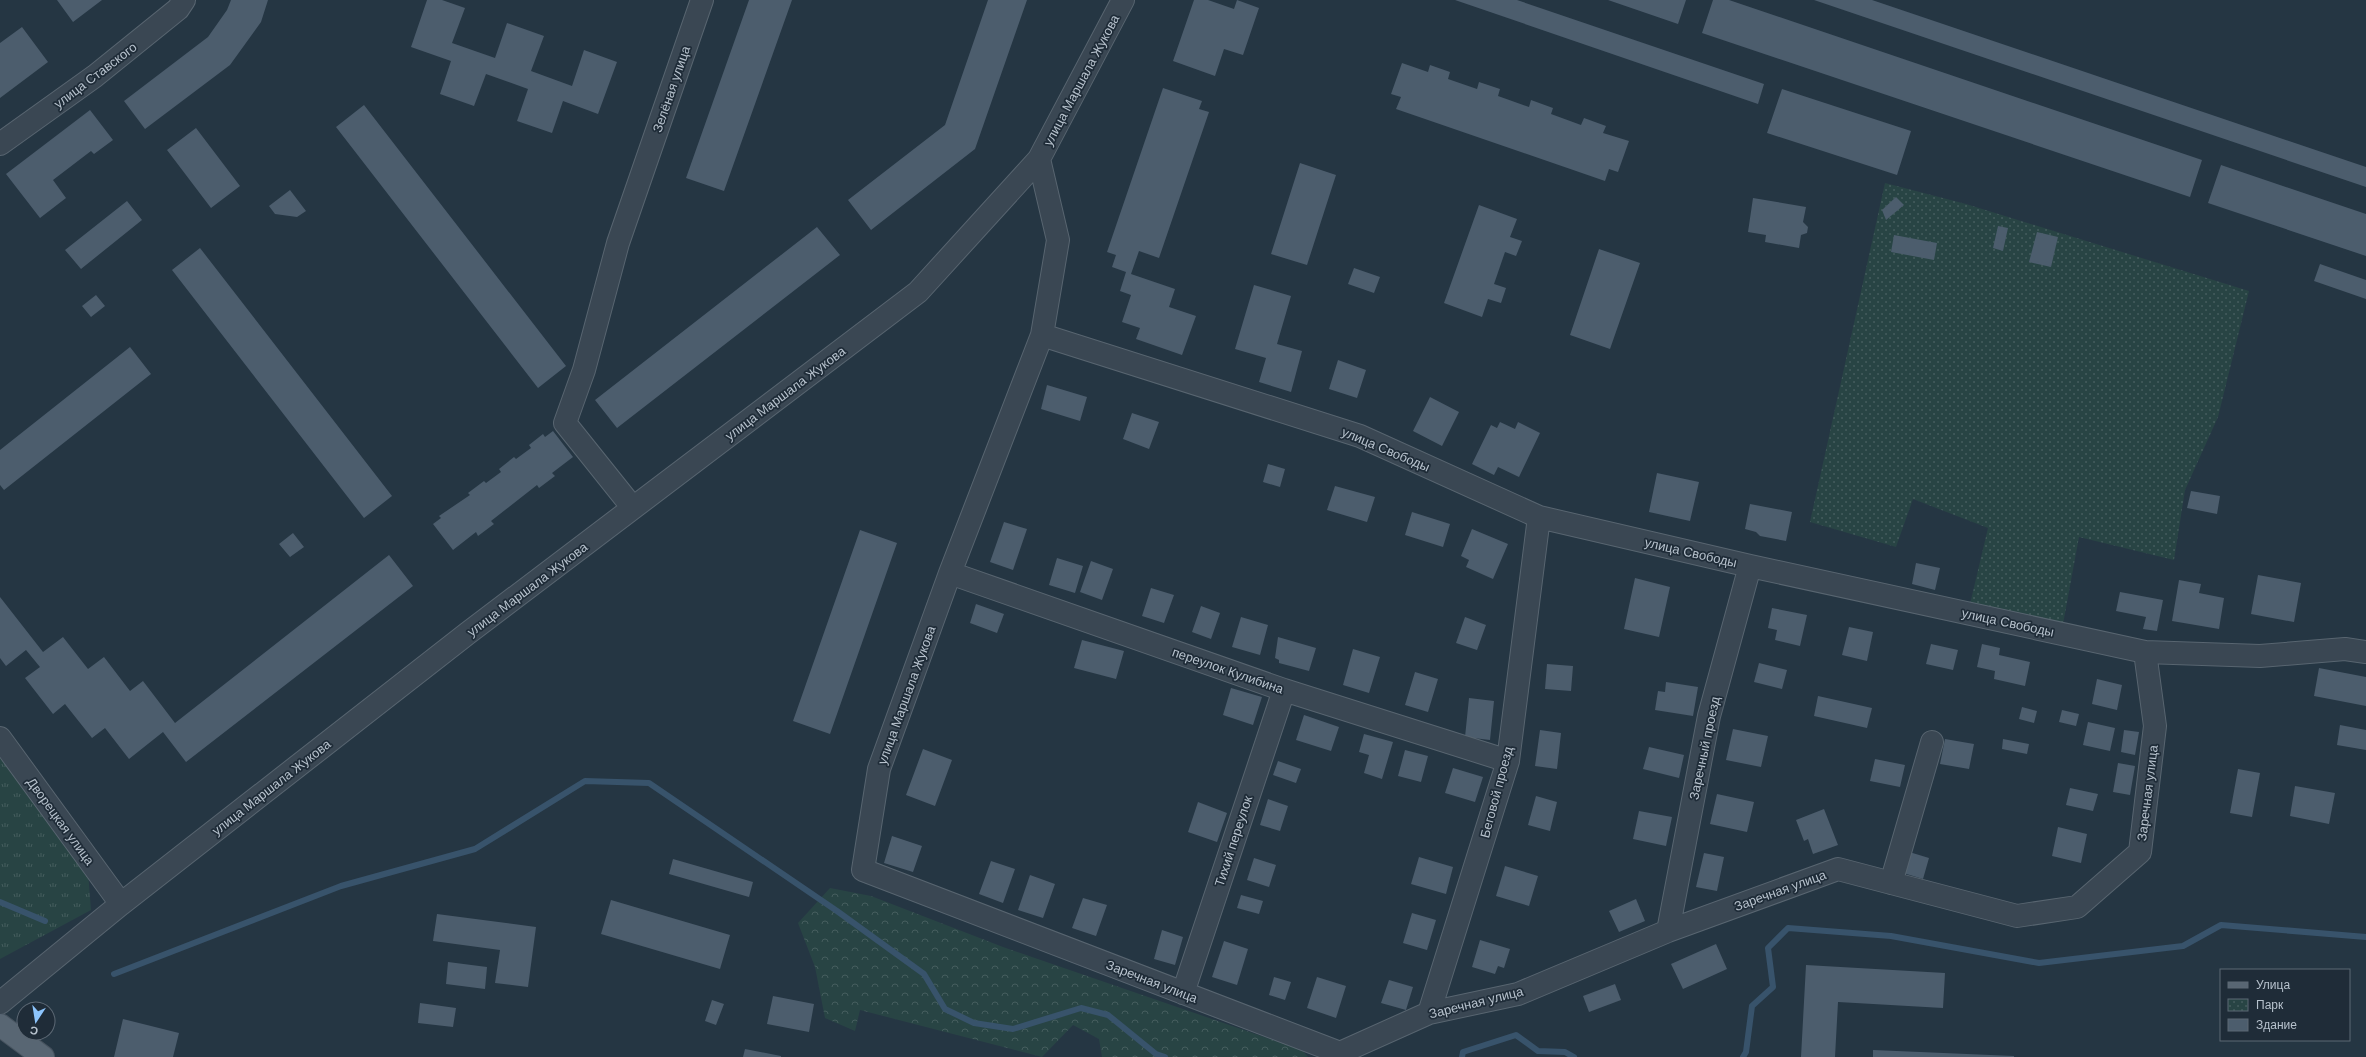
<svg xmlns="http://www.w3.org/2000/svg" width="2366" height="1057" font-family="Arial,sans-serif">
<style>
.grass{fill:url(#grass-tufts)}
.forest{fill:url(#forest-crowns)}
.park{fill:url(#park-dots)}
.lines{fill:none;stroke-linecap:round;stroke-linejoin:round}
.stream{stroke:#38536b;stroke-width:6}
.building{fill:#4c5d6d}
.minor-casing{stroke:#586570;stroke-width:24}
.major-casing{stroke:#47535f;stroke-width:24}
.minor{stroke:#3a4753;stroke-width:22}
.major{stroke:#586673;stroke-width:22}
.labels{text-anchor:middle;stroke-width:3.5;stroke-linejoin:round;paint-order:stroke}
.street-label{font-size:13px;fill:#b7c2cd;stroke:#1f2c38}
</style>
<defs>
<pattern id="grass-tufts" width="24" height="20" patternUnits="userSpaceOnUse"><rect width="24" height="20" fill="#284444"/><path d="M3 7l-1-3M5 7V3M7 7l1-3M15 17l-1-3M17 17v-4M19 17l1-3" fill="none" stroke="#455d5e"/></pattern>
<pattern id="forest-crowns" width="20" height="18" patternUnits="userSpaceOnUse"><rect width="20" height="18" fill="#284444"/><path d="M2 6a3 3 0 1 1 6 0M12 15a3 3 0 1 1 6 0" fill="none" stroke="#455d5e"/></pattern>
<pattern id="park-dots" width="8" height="8" patternUnits="userSpaceOnUse"><rect width="8" height="8" fill="#284444"/><path d="M2 2h.1M6 6h.1" fill="none" stroke="#455d5e" stroke-width="1.8" stroke-linecap="round"/></pattern>
</defs>
<rect width="100%" height="100%" fill="#253643"/>
<path class="grass" d="M0 753 88 872 91 910 0 959Z"/>
<path class="forest" d="M830 888 871 896 1003 947 1302 1050 1308 1057H1102L1099 1039 1073 1025 1042 1057 860 1010 855 1031 825 1018 815 967 798 923Z"/>
<path class="park" d="M1885 183 1966 204 2249 291 2218 417 2185 490 2174 560 2079 537 2063 624 1970 604 1988 528 1913 499 1896 547 1810 522Z"/>
<g class="lines">
<path class="stream" d="M0 902 45 921
M114 974 341 886 475 849 585 781 649 783 837 911 924 974 945 1009 974 1023 1013 1029 1081 1008 1108 1015 1156 1054 1165 1057
M1462 1057 1463 1052 1516 1035 1538 1051 1565 1052 1574 1057
M1743 1057 1746 1052 1752 1006 1773 987 1768 948 1788 928 1891 936 2039 963 2183 946 2221 925 2366 937"/>
</g>
<path class="building" d="M57 0H102L73 22Z
M231 0H268L261 22 230 65 145 129 124 101 208 37 227 10Z
M427 0H442L465 8 452 43 495 58 507 23 544 36 531 71 572 86 584 50 617 62 598 114 563 101 552 133 517 121 528 89 486 74 474 106 440 94 451 61 411 47Z
M749 0H792L724 191 686 178Z
M988 0H1027L975 149 871 230 848 200 945 125Z
M1194 0H1208L1234 9 1237 0 1259 8 1243 55 1224 49 1215 76 1173 61Z
M1455 0H1517L1764 84 1758 104Z
M1608 0H1686L1678 24Z
M1713 0H1729L2202 160 2190 197 1702 33Z
M1814 0H1872L2366 167V187Z
M22 27 48 62 0 98V43Z
M1402 63 1428 72 1430 65 1450 72 1448 79 1477 89 1479 82 1500 89 1498 96 1529 107 1531 100 1553 108 1551 114 1581 125 1584 118 1606 126 1603 133 1629 141 1618 172 1609 169 1605 181 1396 109 1401 97 1391 94Z
M1163 88 1202 101 1199 109 1209 112 1159 258 1139 251 1131 274 1175 289 1169 307 1196 316 1182 355 1136 339 1140 328 1122 322 1131 295 1120 291 1126 272 1112 267 1116 255 1107 252Z
M1782 89 1911 131 1897 175 1767 133Z
M364 105 566 366 538 388 336 127Z
M90 110 113 140 94 154 91 151 53 180 66 198 40 218 6 174Z
M196 128 240 186 211 208 167 150Z
M1300 163 1336 175 1307 265 1271 254Z
M2221 165 2366 214V256L2208 203Z
M290 190 306 211 297 217 275 214 269 206Z
M1896 197 1904 205 1886 220 1882 210Z
M1753 198 1806 207 1803 222 1808 227 1807 233 1801 235 1799 248 1765 242 1766 235 1748 232Z
M127 201 142 220 81 269 65 250Z
M1479 205 1517 219 1510 237 1522 241 1516 256 1505 252 1494 284 1506 288 1501 303 1488 299 1482 317 1444 303Z
M1998 226 2008 228 2003 251 1993 248Z
M817 227 840 255 617 428 595 400Z
M2037 232 2058 237 2051 267 2029 262Z
M1894 235 1937 243 1934 260 1891 252Z
M200 248 392 496 364 518 172 270Z
M1599 249 1640 263 1610 349 1570 335Z
M2320 264 2366 280V299L2314 281Z
M1354 268 1380 277 1374 293 1348 284Z
M1254 285 1291 296 1277 344 1302 351 1291 392 1259 382 1266 358 1235 349Z
M96 295 105 306 91 317 82 306Z
M130 347 151 374 4 490 0 485V450Z
M1338 360 1366 370 1357 398 1329 389Z
M1047 385 1087 397 1080 421 1041 409Z
M1430 397 1459 412 1442 446 1413 431Z
M1132 413 1159 422 1149 449 1123 439Z
M1500 422 1515 429 1518 422 1540 433 1519 477 1498 467 1494 475 1472 464 1491 425 1497 428Z
M553 431 573 457 552 473 555 476 539 488 537 485 491 521 494 524 478 536 476 532 453 550 433 524 441 518 439 516 470 495 468 493 484 481 486 483 501 472 499 469 514 457 516 459 531 448 529 445 543 434 545 437Z
M1268 464 1285 469 1280 487 1263 482Z
M1657 473 1699 482 1690 521 1649 512Z
M1335 486 1375 497 1367 522 1327 510Z
M2191 491 2220 496 2217 514 2187 508Z
M1750 504 1792 512 1786 541 1760 536 1756 532 1745 529Z
M1412 512 1450 524 1443 547 1405 535Z
M1004 522 1027 529 1013 570 990 562Z
M1472 529 1508 544 1493 579 1466 567 1469 560 1461 556Z
M860 530 897 543 830 734 793 721Z
M293 533 304 547 290 557 279 544Z
M389 555 413 586 186 762 163 732 129 759 105 728 92 738 65 704 53 714 25 678 40 667 26 650 6 666 0 658V597L43 652 63 637 88 669 104 657 130 691 143 681 175 723Z
M1057 558 1083 566 1075 593 1049 585Z
M1091 561 1113 569 1102 600 1080 592Z
M1916 563 1940 568 1935 590 1912 584Z
M2258 575 2301 583 2294 622 2251 614Z
M1635 578 1670 587 1659 637 1624 629Z
M2179 580 2201 584 2199 593 2224 598 2219 629 2172 621Z
M1151 588 1174 595 1164 623 1142 616Z
M2120 592 2163 600 2157 631 2143 629 2146 617 2116 611Z
M976 604 1004 614 997 633 970 623Z
M1201 606 1220 613 1211 639 1192 632Z
M1772 608 1807 615 1800 646 1775 640 1777 630 1768 628Z
M1241 617 1268 625 1260 655 1232 647Z
M1465 617 1486 625 1477 650 1456 643Z
M1849 627 1873 632 1867 661 1842 655Z
M1278 637 1316 648 1309 671 1279 663V660L1275 658Z
M1082 640 1124 651 1116 679 1074 668Z
M1931 644 1958 650 1953 670 1926 664Z
M1982 644 2000 648 1999 655 2030 662 2025 686 1994 679 1995 671 1977 667Z
M1353 649 1380 657 1369 693 1343 685Z
M1759 663 1787 670 1782 689 1754 682Z
M1547 664 1573 666 1571 691 1545 689Z
M2319 668 2366 677V706L2314 696Z
M1415 672 1438 679 1428 712 1405 705Z
M2097 679 2122 685 2117 710 2092 704Z
M1666 682 1698 687 1693 716 1655 710 1658 691 1665 692Z
M1231 688 1262 697 1253 725 1223 715Z
M1818 696 1872 708 1867 728 1814 716Z
M1469 698 1494 701 1490 740 1465 737Z
M2022 707 2037 711 2034 723 2019 719Z
M2062 710 2079 714 2076 726 2059 722Z
M1304 715 1339 727 1331 751 1296 740Z
M2088 722 2115 728 2110 751 2083 745Z
M2340 725 2366 730V750L2337 745Z
M1733 729 1768 736 1761 767 1726 760Z
M1540 730 1561 733 1557 769 1535 766Z
M2124 730 2139 732 2135 755 2121 752Z
M1364 734 1393 742 1382 779 1364 773 1369 755 1359 752Z
M1945 739 1974 744 1969 769 1940 764Z
M2003 739 2029 744 2027 754 2002 749Z
M1649 747 1684 755 1679 778 1643 769Z
M923 749 952 760 935 806 906 795Z
M1405 750 1428 756 1421 782 1398 776Z
M1875 759 1905 765 1900 787 1870 781Z
M1278 761 1301 769 1296 783 1273 775Z
M2118 763 2135 766 2130 795 2113 792Z
M1453 768 1483 777 1475 802 1445 793Z
M2238 769 2260 773 2252 817 2230 813Z
M2295 786 2335 793 2329 824 2290 816Z
M2070 788 2098 794 2093 811 2066 805Z
M1717 794 1754 802 1747 832 1710 824Z
M1536 796 1557 802 1550 831 1528 825Z
M1268 799 1288 806 1280 831 1260 825Z
M1198 802 1227 813 1217 842 1188 832Z
M1824 809 1838 845 1813 854 1808 839 1804 841 1796 820Z
M1639 811 1672 817 1666 846 1633 839Z
M2058 827 2087 834 2081 863 2052 856Z
M892 836 922 846 913 872 884 863Z
M1906 851 1929 858 1923 879 1900 872Z
M1704 853 1724 857 1717 891 1696 887Z
M1419 857 1453 867 1446 894 1411 884Z
M1254 858 1276 865 1269 887 1247 880Z
M673 859 753 882 749 897 669 874Z
M991 861 1015 869 1003 903 979 894Z
M1505 866 1538 876 1529 906 1496 896Z
M1030 875 1055 884 1043 918 1018 910Z
M1241 895 1263 901 1259 914 1237 908Z
M1083 898 1107 905 1096 936 1072 928Z
M1636 899 1645 921 1619 932 1609 911Z
M611 900 730 935 720 969 601 934Z
M1412 913 1436 920 1427 950 1403 943Z
M437 914 536 927 528 987 495 983 500 950 433 941Z
M1162 930 1183 937 1175 965 1154 959Z
M1480 940 1510 949 1504 968 1498 966 1495 974 1472 967Z
M1224 941 1248 949 1237 985 1212 977Z
M1716 944 1727 969 1683 989 1671 964Z
M448 962 487 967 485 989 446 984Z
M1806 965 1945 973 1943 1008 1838 1002 1835 1057H1801Z
M1274 977 1291 982 1285 1000 1269 995Z
M1317 977 1346 986 1336 1018 1307 1008Z
M1389 980 1413 987 1406 1010 1381 1003Z
M1615 984 1621 1000 1589 1012 1583 996Z
M773 996 814 1004 809 1032 767 1024Z
M712 1000 724 1004 716 1025 705 1021Z
M420 1003 456 1008 453 1027 418 1023Z
M123 1019 179 1033 173 1057H114Z
M745 1049 781 1056V1057H743Z
M1873 1050 2014 1056V1057H1873Z"/>
<g class="lines">
<defs>
<path id="minor" d="M0 144 95 76 178 9 184 0
M1039 159 1058 240 1042 335 950 573 879 769 863 870 1340 1053 1429 1013 1518 994 1668 931 1838 869 2017 916 2077 907 2140 852 2155 726 2145 652
M1042 335 1360 436 1539 517 1750 566 2145 652 2260 656 2345 649 2366 652
M633 508 565 423 584 370 618 243 702 0
M950 573 1284 690 1508 761
M0 738 121 904
M1891 883 1932 742
M1668 931 1709 716 1750 566
M1183 993 1284 690
M0 1003 121 904 468 633 918 292 1039 159 1123 0
M1429 1013 1508 761 1539 517"/>
<path id="major" d="M0 1025 43 1057"/>
</defs>
<use href="#minor" class="minor-casing"/>
<use href="#major" class="major-casing"/>
<use href="#minor" class="minor"/>
<use href="#major" class="major"/>
</g>
<g class="labels">
<g class="street-label">
<text transform="translate(95 75) rotate(-37)" y="5">улица Ставского</text>
<text transform="translate(1081 80) rotate(-62)" y="5">улица Маршала Жукова</text>
<text transform="translate(671 89) rotate(-71)" y="5">Зелёная улица</text>
<text transform="translate(785 393) rotate(-37)" y="5">улица Маршала Жукова</text>
<text transform="translate(1386 449) rotate(23)" y="5">улица Свободы</text>
<text transform="translate(1691 552) rotate(13)" y="5">улица Свободы</text>
<text transform="translate(527 589) rotate(-37)" y="5">улица Маршала Жукова</text>
<text transform="translate(2008 622) rotate(12)" y="5">улица Свободы</text>
<text transform="translate(1228 670) rotate(19)" y="5">переулок Кулибина</text>
<text transform="translate(906 695) rotate(-70)" y="5">улица Маршала Жукова</text>
<text transform="translate(1704 748) rotate(-78)" y="5">Заречный проезд</text>
<text transform="translate(271 787) rotate(-38)" y="5">улица Маршала Жукова</text>
<text transform="translate(1496 792) rotate(-75)" y="5">Беговой проезд</text>
<text transform="translate(2147 793) rotate(-83)" y="5">Заречная улица</text>
<text transform="translate(61 821) rotate(54)" y="5">Дворецкая улица</text>
<text transform="translate(1233 841) rotate(-72)" y="5">Тихий переулок</text>
<text transform="translate(1780 890) rotate(-20)" y="5">Заречная улица</text>
<text transform="translate(1152 981) rotate(21)" y="5">Заречная улица</text>
<text transform="translate(1476 1002) rotate(-14)" y="5">Заречная улица</text>
</g>
</g>
<rect x="2220" y="969" width="130" height="72" fill="#1f2c38" stroke="#5c6874"/>
<rect x="2228" y="982" width="20" height="6" fill="#586673" stroke="#5c6874"/>
<text x="2256" y="989" font-size="12" fill="#b7c2cd">Улица</text>
<rect x="2228" y="999" width="20" height="12" fill="url(#park-dots)" stroke="#5c6874"/>
<text x="2256" y="1009" font-size="12" fill="#b7c2cd">Парк</text>
<rect x="2228" y="1019" width="20" height="12" fill="#4c5d6d" stroke="#5c6874"/>
<text x="2256" y="1029" font-size="12" fill="#b7c2cd">Здание</text>
<g transform="translate(36 1021) rotate(192)"><circle r="19" fill="#1f2c38" stroke="#5c6874"/>
<path d="M0-3L7 15L0 10L-7 15Z" fill="#8cc4fc"/>
<text y="-6" font-size="11" font-weight="bold" text-anchor="middle" fill="#b7c2cd">С</text>
</g>
</svg>
